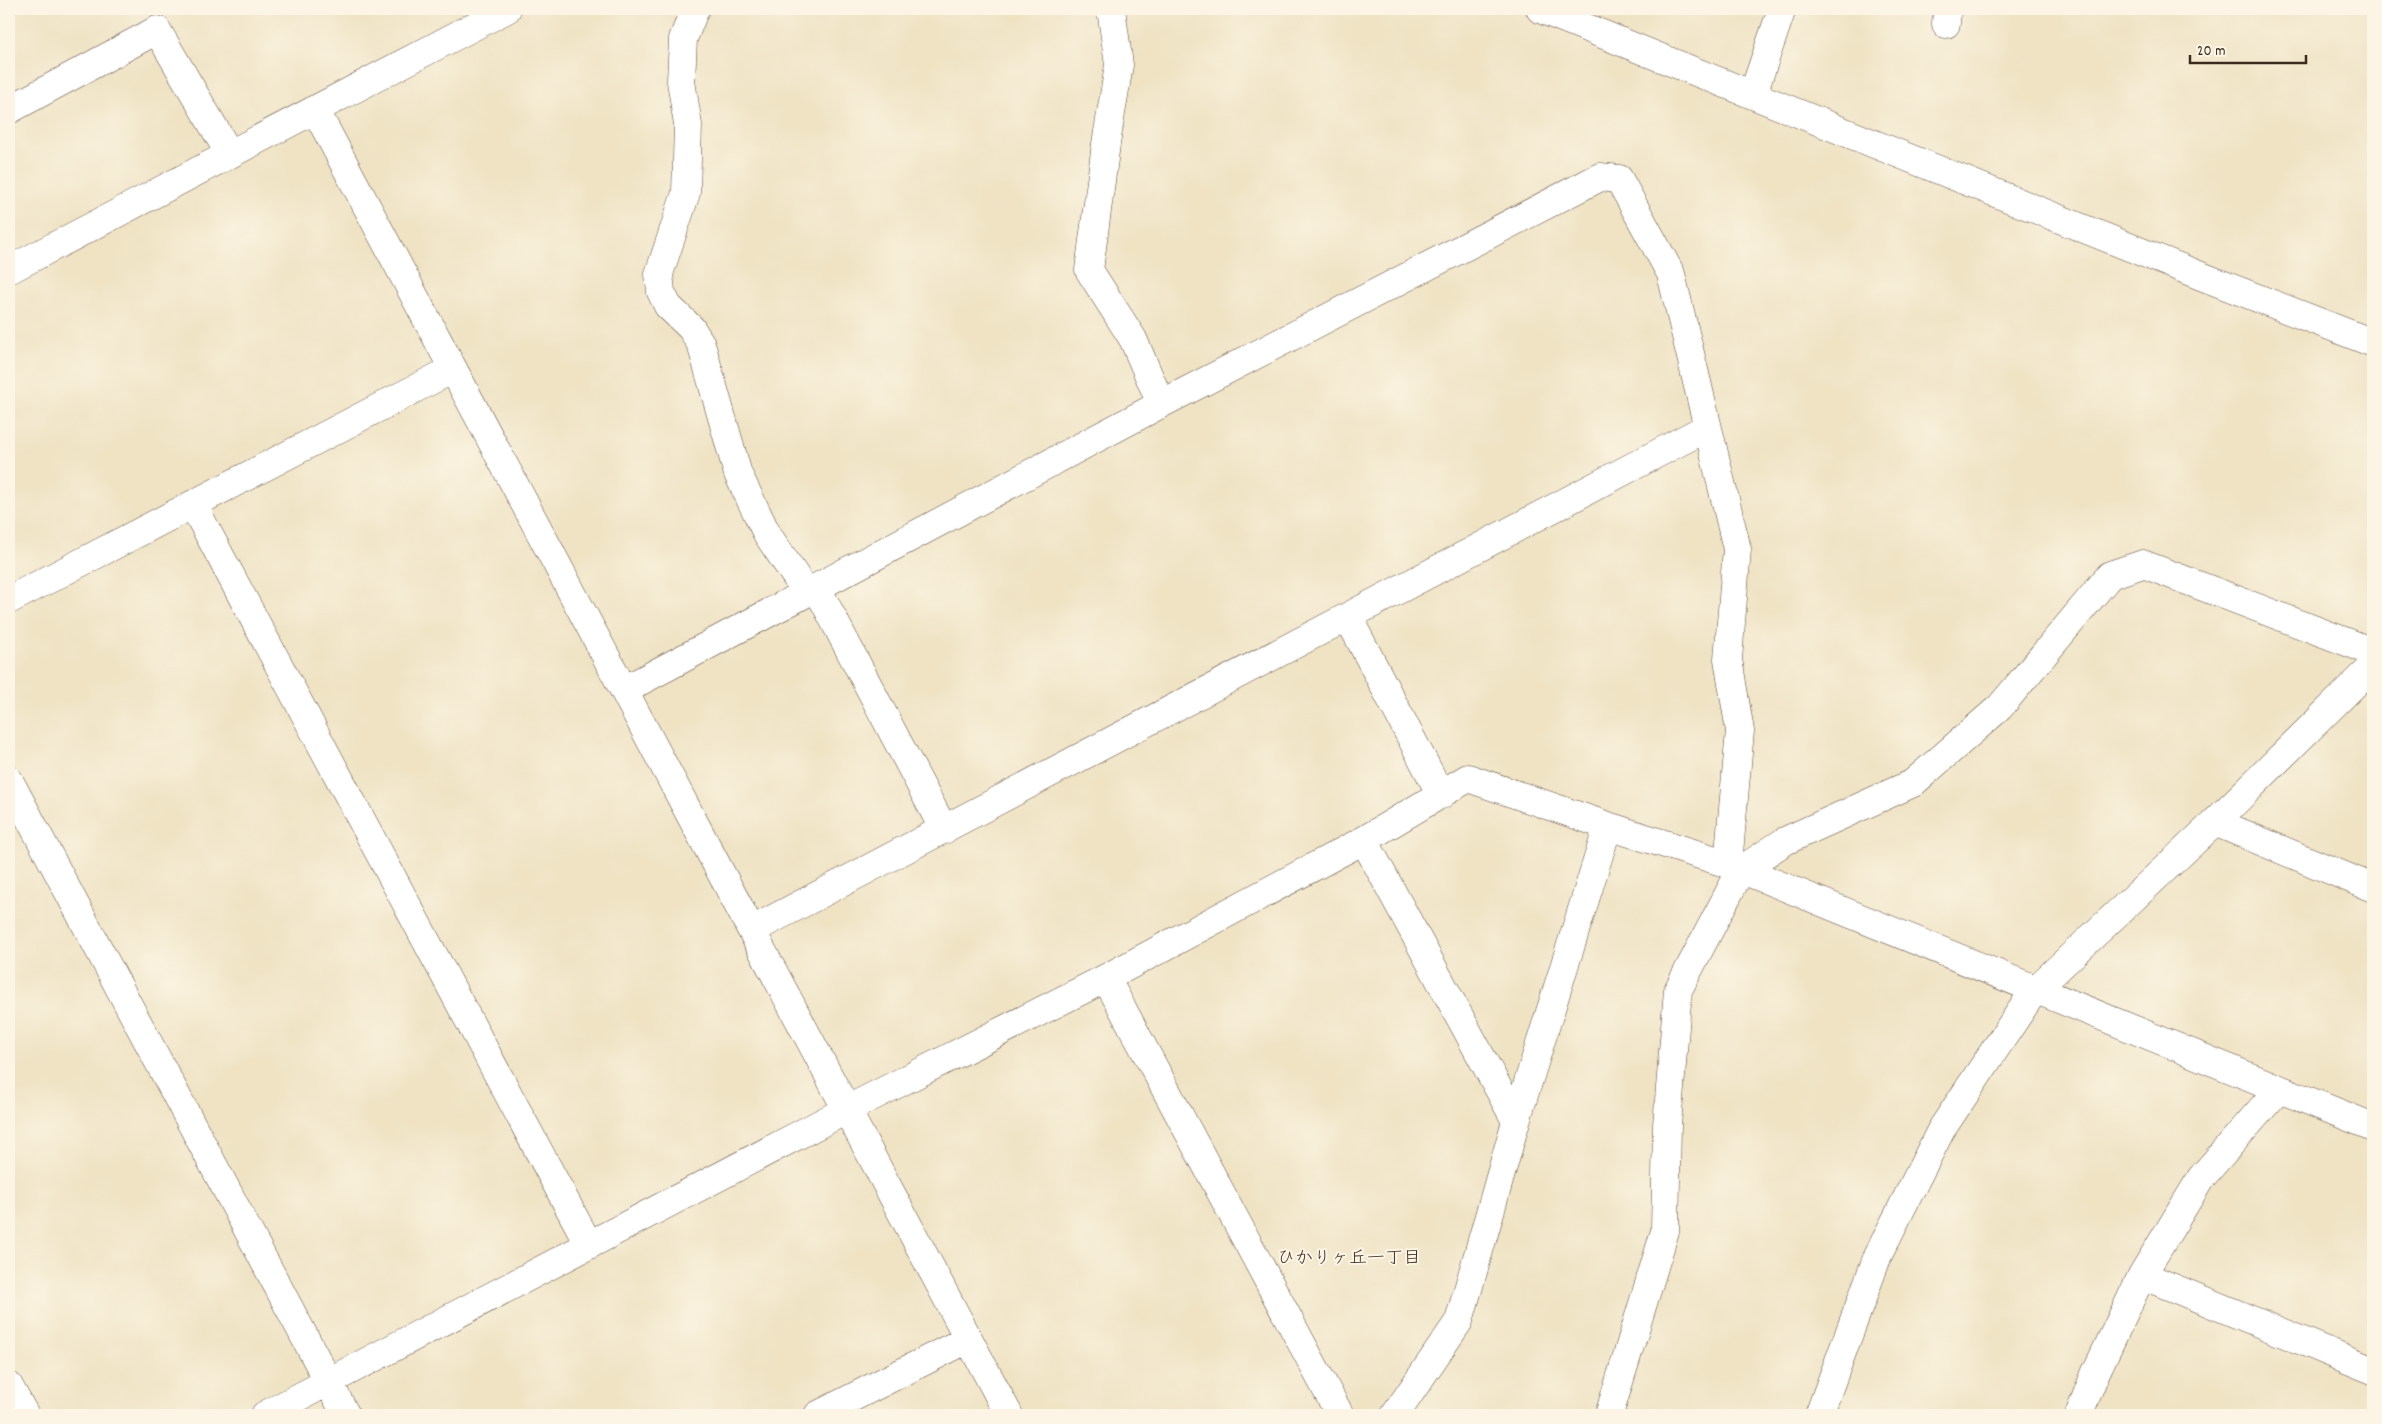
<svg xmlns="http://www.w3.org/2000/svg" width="2382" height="1424" font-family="Dekko,'Klee One',sans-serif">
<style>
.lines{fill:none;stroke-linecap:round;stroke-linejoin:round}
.minor-casing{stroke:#564637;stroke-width:29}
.tertiary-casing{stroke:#564637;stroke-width:29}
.minor{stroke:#fff;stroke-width:28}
.tertiary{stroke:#fff;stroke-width:28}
.labels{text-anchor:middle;stroke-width:4;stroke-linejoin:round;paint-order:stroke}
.neighbourhood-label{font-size:18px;fill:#3b2a1e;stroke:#fcf5e5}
</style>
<rect width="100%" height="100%" fill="#fcf5e5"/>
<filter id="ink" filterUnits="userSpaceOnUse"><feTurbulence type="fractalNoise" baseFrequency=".02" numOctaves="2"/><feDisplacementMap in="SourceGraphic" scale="10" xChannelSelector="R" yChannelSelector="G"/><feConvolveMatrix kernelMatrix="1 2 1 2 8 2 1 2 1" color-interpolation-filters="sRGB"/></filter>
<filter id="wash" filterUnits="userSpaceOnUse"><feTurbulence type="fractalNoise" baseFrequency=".0096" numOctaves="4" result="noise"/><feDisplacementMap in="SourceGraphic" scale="20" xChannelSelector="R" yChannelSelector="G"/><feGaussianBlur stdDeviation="1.12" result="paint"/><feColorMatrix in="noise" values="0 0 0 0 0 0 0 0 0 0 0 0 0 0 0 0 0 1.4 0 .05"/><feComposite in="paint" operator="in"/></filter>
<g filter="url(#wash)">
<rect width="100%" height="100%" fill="#efe3c4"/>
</g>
<g filter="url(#ink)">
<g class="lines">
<defs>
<path id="minor" d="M695 9 683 39 681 81 688 125 686 193 659 274 661 292 668 306 691 328 701 344 738 474 767 534 806 592
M1111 9 1119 65 1106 144 1089 270 1133 339 1161 404
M1946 24 1947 9
M1753 94 1782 9
M315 109 1009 1415
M9 110 157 30 229 153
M9 270 507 9
M193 505 589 1245
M817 588 944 830
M9 600 453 369
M1348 617 1441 795
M624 690 1161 404 1600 177 1619 179 1671 274 1737 549 1728 659 1740 731 1728 864
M9 780 346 1415
M2215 822 2373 888
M1364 840 1516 1121
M752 930 1706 428
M1106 978 1340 1415
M2142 1275 2373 1370
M9 1386 25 1415
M265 1415 848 1109 1106 978 1364 840 1468 778 1608 826 1728 864 2373 1127
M818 1415 968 1339
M1395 1415 1459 1321 1516 1121 1608 826
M1609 1415 1665 1231 1667 1125 1678 990 1741 870 1785 841 1913 783 2000 707 2110 575 2143 564 2373 652
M2079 1415 2095 1374 2142 1275 2201 1178 2279 1089"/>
<path id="tertiary" d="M1540 9 2201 276 2373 343
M1819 1415 1878 1255 1941 1130 2034 991 2215 822 2373 666"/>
</defs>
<use href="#minor" class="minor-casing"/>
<use href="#tertiary" class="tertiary-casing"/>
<use href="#minor" class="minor"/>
<use href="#tertiary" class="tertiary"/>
</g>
</g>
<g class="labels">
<g class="neighbourhood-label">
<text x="1349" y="1263">ひかりヶ丘一丁目</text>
</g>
</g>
<rect width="2382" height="1424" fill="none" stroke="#fcf5e5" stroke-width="30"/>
<path d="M2190 55v8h116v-8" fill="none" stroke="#3b2a1e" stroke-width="2.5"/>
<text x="2197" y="55" font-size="15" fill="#3b2a1e" stroke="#fcf5e5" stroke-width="4" paint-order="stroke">20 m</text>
</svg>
